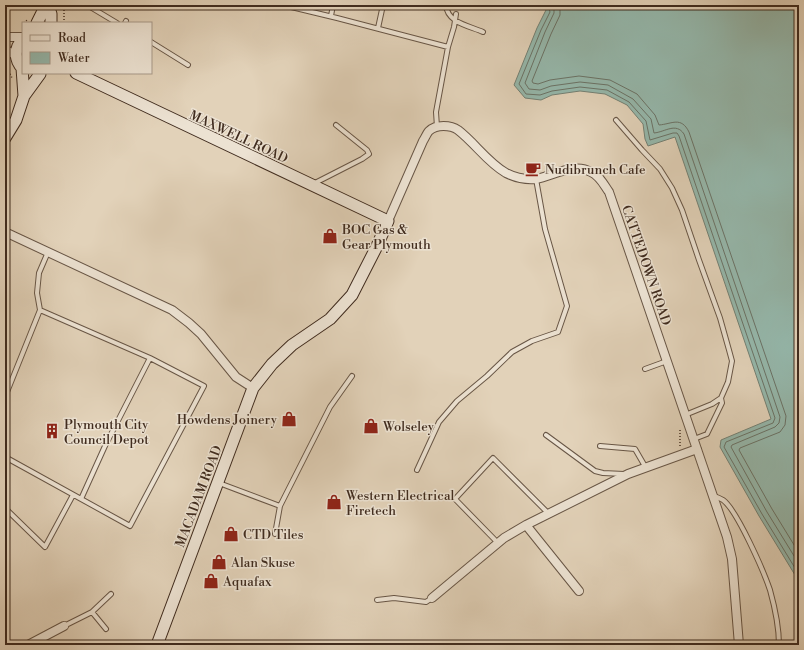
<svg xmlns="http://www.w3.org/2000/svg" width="804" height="650" font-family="'Libre Bodoni',serif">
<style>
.water{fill:#95b8ac;stroke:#738074}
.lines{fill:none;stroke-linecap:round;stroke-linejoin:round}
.shore{stroke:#6a7266;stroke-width:1}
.lane-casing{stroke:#685646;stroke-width:6}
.street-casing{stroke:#685646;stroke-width:10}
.secondary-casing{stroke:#402c1f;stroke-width:13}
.path{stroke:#402c1f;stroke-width:1.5;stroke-dasharray:1 2;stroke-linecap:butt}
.lane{stroke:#ece2d2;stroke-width:4}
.street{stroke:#ece2d2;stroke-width:8}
.secondary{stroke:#ece2d2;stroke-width:11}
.labels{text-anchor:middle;stroke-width:3;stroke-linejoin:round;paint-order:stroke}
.street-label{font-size:13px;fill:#402c1f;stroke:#ece2d2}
.poi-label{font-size:13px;fill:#402c1f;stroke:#ece2d2;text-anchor:start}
</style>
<rect width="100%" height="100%" fill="#e2d2b9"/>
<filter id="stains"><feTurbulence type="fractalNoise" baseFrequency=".005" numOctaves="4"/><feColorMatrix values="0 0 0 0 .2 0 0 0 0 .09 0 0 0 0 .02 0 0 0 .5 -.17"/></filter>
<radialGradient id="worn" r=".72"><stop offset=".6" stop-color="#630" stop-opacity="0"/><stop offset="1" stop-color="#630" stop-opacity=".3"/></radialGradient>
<path class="water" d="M544 5H799V574L797 572 795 575 759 516 720 447 721 440 771 419 675 137 648 146 645 139 643 124 627 105 605 94 580 91 552 95 541 100 525 98 514 85 537 28 546 10Z"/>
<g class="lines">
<path class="shore" d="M548 5 550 12 541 30 519 84 526 94 540 95 552 91 580 87 607 90 629 102 646 121 650 140 673 133H677L679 136 775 418 773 423 726 442 724 447 762 514 795 568 799 569
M554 5V13L545 32 525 83 529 89 540 90 551 86 580 82 608 85 633 99 651 119 654 133C665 132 676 122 684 134L780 417 779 423 775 427 732 445 731 447 767 512 799 564
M560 5V15L551 34 532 81 533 83 538 84 550 80 579 76 610 80 637 94 655 115 659 125C672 124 681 116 689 132L786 416 785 425 780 432 740 448 739 450 772 509 799 553"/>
<defs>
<path id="lane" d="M87 5 117 23
M283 5 337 18 448 47 436 112 437 127
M446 5C447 23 470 26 483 32
M331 16 333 5
M125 23 126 21
M378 28 383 5
M151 42 188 65
M448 47 454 27 456 14
M616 120 642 150 660 169 672 188 682 210 699 260 720 318 729 350 732 361 728 382 721 398 712 404 685 415
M313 184 362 159 369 154 367 150 336 125
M645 369 667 361
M5 397 40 310 37 293 39 273 48 252
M546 435 595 471 603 473 624 474
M694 439 707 434 722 403 721 398
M600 446 635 449 646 468
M5 457 130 526 204 386 150 358 40 310
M417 470 439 422 457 401 487 376 512 352 532 341 558 332 567 306 545 229 536 179
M219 483 280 506 330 407 352 376
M714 496C717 497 720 498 723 500 737 510 764 572 770 590 775 608 779 626 779 645
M81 499 105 446 150 358
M5 508 45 547 73 495
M275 534 280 506
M498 543 455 499 493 458 549 514
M377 600 394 598 426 602 432 598
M92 612 106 629
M64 626 92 612 111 594"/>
<path id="street" d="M5 37H23
M5 49 16 56
M388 221 423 141C425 138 427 133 429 131 436 124 451 125 458 130 475 143 487 162 506 173 514 177 526 180 536 179 553 176 574 162 591 172 600 176 604 185 609 192L727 537 732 559 739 645
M5 232 172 310 189 323 201 334 236 377 253 388
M526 525 579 591
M432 598 504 538 526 525 628 474 697 449
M28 645 64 626"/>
<path id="secondary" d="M48 5 51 14V23
M37 23 46 5
M23 39C14 48 14 60 23 69
M22 68 24 96
M76 73 388 221 377 246 352 295 330 319 292 345 272 364 253 388 157 645
M5 138 16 120 24 96 40 74"/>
</defs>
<use href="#lane" class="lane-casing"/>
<use href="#street" class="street-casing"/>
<use href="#secondary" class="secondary-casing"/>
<path class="path" d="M24 23 28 19
M64 23V5
M5 63 12 78
M680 446V428"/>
<use href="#lane" class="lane"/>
<use href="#street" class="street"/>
<use href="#secondary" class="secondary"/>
</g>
<defs>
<symbol id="cafe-bare" viewBox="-9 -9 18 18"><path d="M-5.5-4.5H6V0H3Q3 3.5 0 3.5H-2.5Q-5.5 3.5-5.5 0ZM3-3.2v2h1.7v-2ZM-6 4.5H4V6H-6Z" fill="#8f2418" stroke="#ece2d2" stroke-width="2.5" paint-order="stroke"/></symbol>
<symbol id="shop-bare" viewBox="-9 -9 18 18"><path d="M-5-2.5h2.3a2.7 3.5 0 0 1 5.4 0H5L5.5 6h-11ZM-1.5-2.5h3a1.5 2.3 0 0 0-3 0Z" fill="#8f2418" stroke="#ece2d2" stroke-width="2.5" paint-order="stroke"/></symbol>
<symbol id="building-bare" viewBox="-9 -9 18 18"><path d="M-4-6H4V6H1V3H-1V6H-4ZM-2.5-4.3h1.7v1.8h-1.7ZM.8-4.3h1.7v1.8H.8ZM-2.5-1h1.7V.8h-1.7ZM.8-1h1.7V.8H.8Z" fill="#8f2418" stroke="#ece2d2" stroke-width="2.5" paint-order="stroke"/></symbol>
</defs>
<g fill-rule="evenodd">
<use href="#cafe-bare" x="522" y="158" width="22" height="22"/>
<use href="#shop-bare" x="319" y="225" width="22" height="22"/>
<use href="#shop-bare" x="278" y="408" width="22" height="22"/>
<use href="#shop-bare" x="360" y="415" width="22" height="22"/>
<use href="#building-bare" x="41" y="420" width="22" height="22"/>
<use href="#shop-bare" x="323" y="491" width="22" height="22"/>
<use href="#shop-bare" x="220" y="523" width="22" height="22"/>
<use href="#shop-bare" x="208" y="551" width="22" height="22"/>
<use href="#shop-bare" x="200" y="570" width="22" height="22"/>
</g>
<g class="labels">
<g class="street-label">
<text transform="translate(239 136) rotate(25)" y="5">MAXWELL ROAD</text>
<text transform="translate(647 265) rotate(71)" y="5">CATTEDOWN ROAD</text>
<text transform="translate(198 496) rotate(-69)" y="5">MACADAM ROAD</text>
</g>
<g class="poi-label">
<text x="545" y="174">Nudibrunch Cafe</text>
<text x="342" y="234">BOC Gas &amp;<tspan x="342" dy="15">Gear Plymouth</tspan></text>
<text x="277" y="424" text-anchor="end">Howdens Joinery</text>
<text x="64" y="429">Plymouth City<tspan x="64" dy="15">Council Depot</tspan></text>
<text x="383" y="431">Wolseley</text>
<text x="346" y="500">Western Electrical<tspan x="346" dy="15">Firetech</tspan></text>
<text x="243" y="539">CTD Tiles</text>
<text x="231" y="567">Alan Skuse</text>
<text x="223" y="586">Aquafax</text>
</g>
</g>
<rect width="804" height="650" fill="none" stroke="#e2d2b9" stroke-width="20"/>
<rect x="6" y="6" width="792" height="638" fill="none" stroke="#402c1f" stroke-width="2"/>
<rect x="10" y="10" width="784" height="630" fill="none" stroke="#402c1f"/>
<rect x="22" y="22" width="130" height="52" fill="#ece2d2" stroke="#a7998a"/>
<rect x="30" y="35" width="20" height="6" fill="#ece2d2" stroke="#a7998a"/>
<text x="58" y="42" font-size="12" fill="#402c1f">Road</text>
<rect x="30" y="52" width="20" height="12" fill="#95b8ac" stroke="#a7998a"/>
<text x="58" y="62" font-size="12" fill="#402c1f">Water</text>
<rect width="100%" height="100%" filter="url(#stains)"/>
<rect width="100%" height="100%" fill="url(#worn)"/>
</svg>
